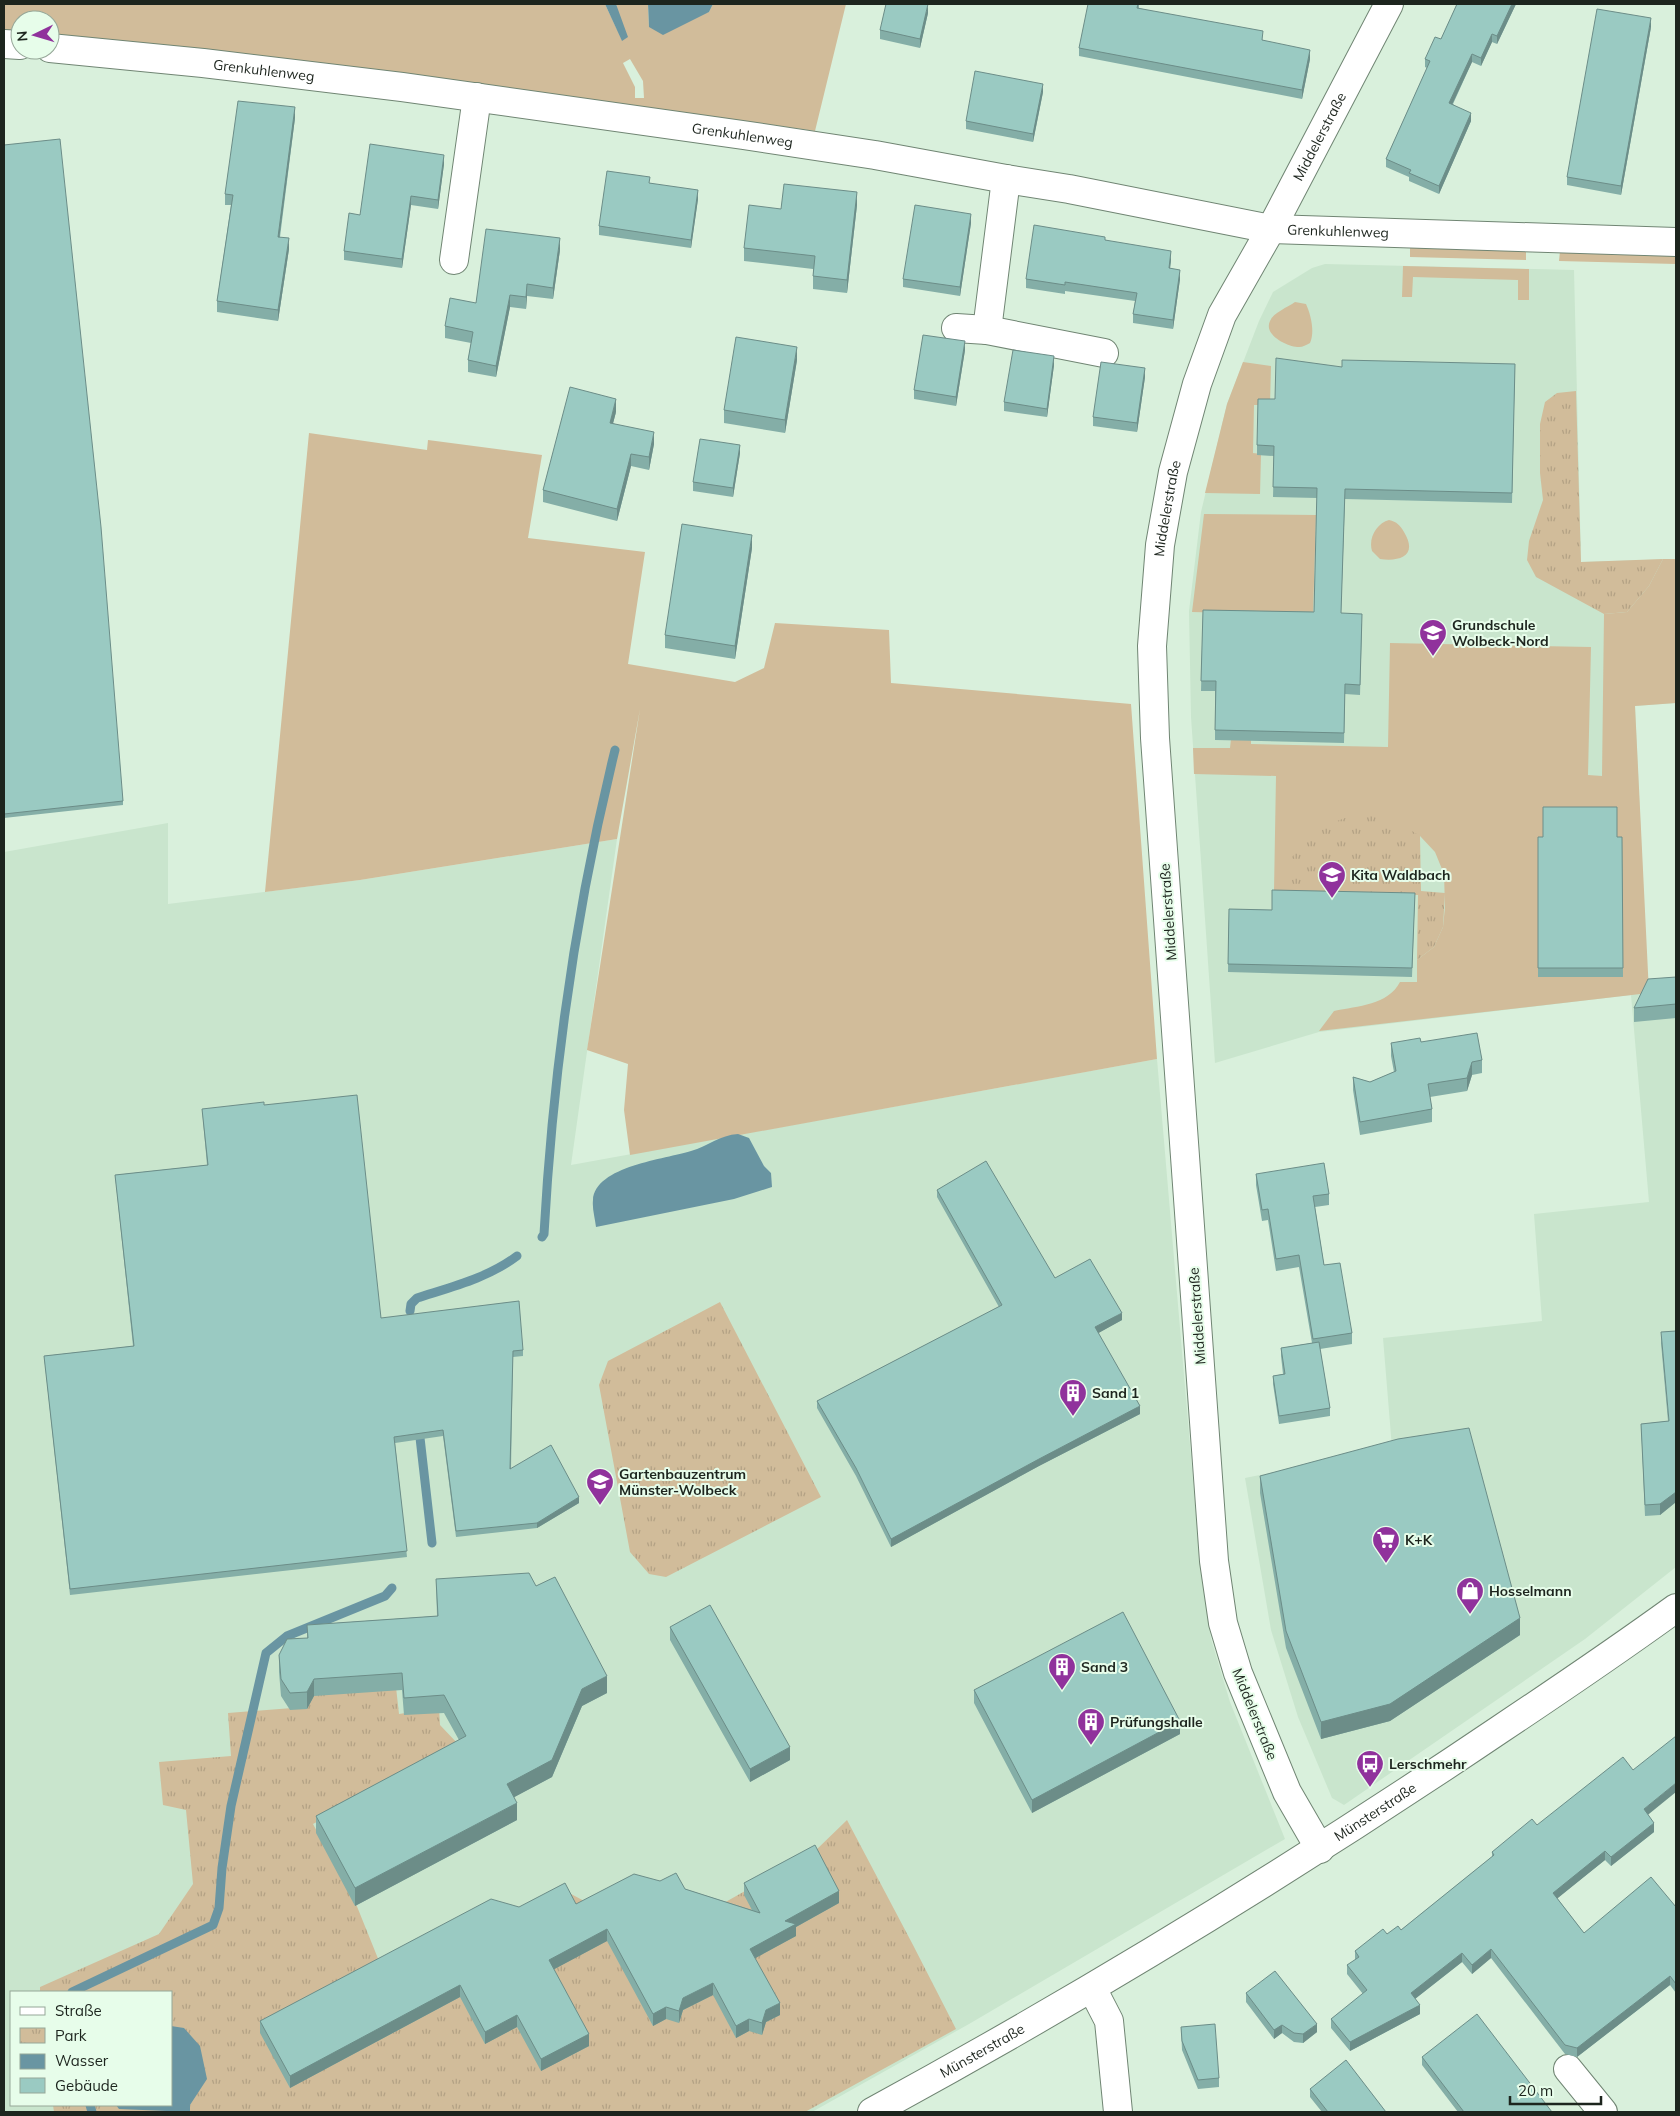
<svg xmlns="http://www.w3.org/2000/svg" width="1680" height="2116" font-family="Mulish,sans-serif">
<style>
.built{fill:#c9e5cd;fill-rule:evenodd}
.green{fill:#d1bc9a;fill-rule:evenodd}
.park{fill:url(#park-tufts)}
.water{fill:#6995a2}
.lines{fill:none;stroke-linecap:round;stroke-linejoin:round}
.stream{stroke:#6995a2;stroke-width:9}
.minor-casing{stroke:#708573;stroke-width:30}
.tertiary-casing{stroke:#708573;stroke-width:30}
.minor{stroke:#fff;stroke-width:28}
.tertiary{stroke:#fff;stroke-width:28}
.wall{fill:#84aea7}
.shaded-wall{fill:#6c8d88}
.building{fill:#9acac2;stroke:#6c8d88}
.labels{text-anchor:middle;stroke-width:4;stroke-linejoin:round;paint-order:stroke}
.street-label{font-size:14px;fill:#1d251e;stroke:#e7fdea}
.poi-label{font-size:14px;font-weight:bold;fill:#1d251e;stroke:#e7fdea;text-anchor:start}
</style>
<defs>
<pattern id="park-tufts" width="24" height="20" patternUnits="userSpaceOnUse" patternTransform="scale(1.25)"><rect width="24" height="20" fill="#d1bc9a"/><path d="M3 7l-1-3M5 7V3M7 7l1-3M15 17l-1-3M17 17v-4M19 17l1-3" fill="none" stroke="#b3a184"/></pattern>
</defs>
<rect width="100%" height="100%" fill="#d9f0dc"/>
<path class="built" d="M1325 264 1574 270 1581 562 1676 559V703L1635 706 1648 993 1676 990V1567L1585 1639 1344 1805 1332 1798 1298 1717 1271 1630 1245 1478 1392 1448 1383 1338 1542 1321 1534 1214 1649 1202 1631 995 1319 1032 1215 1063 1191 717 1189 611 1201 512 1227 404 1259 321 1273 292 1312 268Z
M168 823V904L360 880 617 839 571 1165 1157 1059 1201 1574 1211 1639 1230 1702 1285 1839 969 2024 812 2112H4V852ZM11 1992H171V2105H11Z"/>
<path class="green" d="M4 4H605L622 40 616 4H648L649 27 709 12 713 4H846L815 131 403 73 50 39V20H20V36L4 34ZM630 59 643 81 644 98H635V87L623 63Z
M1410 247 1526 250V260L1410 257Z
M1560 251 1676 255V264L1559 261Z
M1403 266 1529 269V300H1518V280L1413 277 1412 297H1402Z
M1295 302 1306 304C1311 315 1315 332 1310 343 1306 345 1303 347 1299 347 1288 347 1263 335 1270 321 1273 313 1288 307 1295 302Z
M1243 362 1271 366 1270 405H1254L1253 453 1261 454 1260 494 1205 493 1227 404Z
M309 433 427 450 428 440 542 455 528 538 645 552 628 664 735 682 764 668 775 623 889 630 891 683 1131 704 1157 1059 630 1155 624 1110 628 1064 587 1050 640 709 617 839 360 880 265 892Z
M1204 514 1316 515 1313 615 1192 612Z
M1389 520C1397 522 1400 525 1404 532 1418 555 1401 562 1380 559L1372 551C1368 538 1377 523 1389 520Z
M1663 559H1676V703L1635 706 1649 993 1319 1031 1334 1011C1358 1006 1388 1005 1400 982H1417V960L1434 947 1443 927 1445 907 1444 874 1435 852 1420 836 1282 892 1274 891 1276 776 1194 774 1193 748H1230L1231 739 1251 740V744L1388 747 1390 643 1591 647 1588 775 1602 776 1604 614 1627 612 1649 586Z"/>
<path class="park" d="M1576 391 1581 562 1663 559 1649 586 1627 612 1604 614 1536 577 1527 560 1529 541 1543 500 1540 473V424L1545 402 1557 393Z
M1359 814 1396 821 1420 836 1421 891 1445 893 1443 927 1434 947 1417 960 1418 895 1282 892C1287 844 1316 825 1359 814Z
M720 1302 821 1497 666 1577 649 1574 630 1552 599 1385 608 1361Z
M396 1687 399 1714 439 1708 440 1725 459 1745 313 1824 356 1904 379 1961 495 1923 560 1888 586 1902 722 1904 814 1852 847 1820 913 1945 956 2029 805 2112H54L53 2105H171V1992H40V1987L159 1934 193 1884 186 1810 163 1805 159 1762 231 1756 228 1713 305 1707 312 1693Z"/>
<path class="water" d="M605 4H616L628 37 622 41Z
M648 4H713L709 12 663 35 649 27Z
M738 1134 749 1138 764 1166 771 1173 772 1187 734 1199 596 1227C595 1218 592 1209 593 1200 595 1166 666 1159 691 1151 708 1146 720 1135 738 1134Z
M171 2026 184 2028 200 2046 207 2079 190 2105V2112L119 2109 116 2105H171Z"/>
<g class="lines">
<path class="stream" d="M542 1237 544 1234C553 1071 576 908 615 750
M410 1311 411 1304 417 1298C451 1287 488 1278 517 1256
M419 1429 432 1543
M72 1992 213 1925 219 1908 222 1868 231 1806 266 1653 287 1636 385 1596 392 1588
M90 2105 92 2112"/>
<defs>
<g id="minor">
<path d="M4 44 20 45"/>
<path id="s1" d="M50 48 203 63 402 87 743 135 875 155 1006 179 1069 189 1271 229 1676 242"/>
<path d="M454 260 477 97"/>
<path d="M956 328 987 330 1104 353"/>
<path d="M987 330 1006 179"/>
<path id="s2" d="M1320 1849 1287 1792 1238 1673 1223 1623 1214 1561 1155 738 1152 646 1160 545 1173 472 1197 384 1222 315 1271 229 1389 4"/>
<path d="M1092 1988 1109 2021 1118 2112"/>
<path d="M1568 2069 1603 2112"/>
</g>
<g id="tertiary">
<path id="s3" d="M872 2112C1087 1995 1296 1867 1499 1730 1559 1690 1618 1650 1676 1608"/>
</g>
</defs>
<use href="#minor" class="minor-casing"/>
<use href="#tertiary" class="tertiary-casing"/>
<use href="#minor" class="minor"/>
<use href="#tertiary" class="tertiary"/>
</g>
<path class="wall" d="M1139 4V8L1263 40 1310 59 1302 99 1079 56V48Z
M1457 4H1516L1497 44 1492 42 1481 66 1472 62 1453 104 1471 121 1439 194 1409 181V177L1386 167V159L1427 68 1425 67V59L1441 39Z
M928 13 920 48 880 39V30Z
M1651 27 1621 195 1567 185V177Z
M1043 92 1033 142 966 129V121Z
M295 118 280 237 289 249 278 321 217 312V301L231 205H225V194Z
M4 145 123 801V805L4 818Z
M444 164 438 209 411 205 402 268 344 260V251L360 215Z
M650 183 698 199 691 248 599 235V226Z
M857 205 847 293 813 289V269L744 261V248L781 209Z
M971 223 960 296 903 287V279Z
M1105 240 1171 260 1170 268 1180 279 1173 329 1133 323V314L1135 301 1065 291V294L1026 288V279Z
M560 250 553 299 527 296 526 309 510 307 496 377 468 372V360L471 343 445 338V326L476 303Z
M965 350 956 406 914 399V390Z
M797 360 785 433 724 423V410Z
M1515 364 1512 503 1345 499 1341 613 1362 624 1360 695 1345 694 1344 743 1215 740V691H1201L1203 610 1314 612 1317 498 1273 497 1274 456 1257 455V445L1275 399 1342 367Z
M1054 365 1047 417 1004 411V402Z
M1145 377 1137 432 1093 426V417Z
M616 412 613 423 654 444 649 470 631 466 617 521 543 502V490Z
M740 453 733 497 693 491V482Z
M752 548 735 659 665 648V635Z
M1538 837H1622L1623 977H1538Z
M1415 893 1412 977 1228 972 1229 909 1272 910Z
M1676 977V1018L1634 1022V1008Z
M1421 1042 1482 1060V1073L1472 1075 1467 1091 1430 1097 1432 1109V1122L1360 1135 1353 1090V1077L1370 1082 1394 1072 1391 1056V1043Z
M264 1105 381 1318 523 1350V1356L513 1357 511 1469 579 1503 537 1528 456 1537 443 1436 395 1443 407 1557 70 1595 44 1356 133 1346 115 1175 207 1165 202 1109Z
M1256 1174 1329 1194V1205L1315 1207 1324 1265 1352 1333V1344L1320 1349 1330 1408V1416L1279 1424 1273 1384V1376L1283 1374 1281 1356V1348L1312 1343 1299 1267 1276 1271 1268 1220 1262 1221 1256 1185Z
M937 1190 1055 1278 1122 1320 1098 1333 1140 1414 1039 1466 891 1547 856 1476 817 1408V1401L999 1307 937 1197Z
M1661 1332 1676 1502 1660 1515 1645 1516 1641 1424 1668 1421 1661 1343Z
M1260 1476 1520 1635 1390 1721 1321 1739 1286 1648 1260 1493Z
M436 1579 536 1586 607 1693 582 1706 552 1777 514 1797 517 1820 355 1906 316 1833V1816L459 1740 444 1713 404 1715 402 1690 314 1696 307 1709 290 1710 281 1696 279 1672V1655L307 1638V1625L437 1616Z
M670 1627 790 1760 750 1782 670 1640Z
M974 1690 1180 1734 1032 1813 974 1703Z
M1648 1815 1654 1832 1611 1866 1605 1860 1557 1898 1584 1933 1676 1907V1993L1670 1985 1577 2057 1565 2054 1491 1958 1472 1974 1462 1962 1415 1999 1420 2014 1350 2051 1331 2028V2019L1363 1994 1347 1974V1965L1355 1960V1951L1387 1934 1401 1930 1492 1857V1852L1537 1825Z
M744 1883 839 1903 796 1927V1936L755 1958 780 2015 766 2022 762 2035 749 2031 736 2038 713 1995 683 2010 679 2023 666 2019 653 2026 607 1941 554 1969 589 2046 541 2071 517 2027 485 2044 460 1997 290 2088 260 2033V2021L519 1907 576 1904 685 1889 752 1910 744 1895Z
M1246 1993 1317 2032 1303 2043 1294 2042 1282 2033 1274 2039 1246 2002Z
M1181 2027 1219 2078V2087L1198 2089 1182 2050Z
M1422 2057 1552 2112H1458L1422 2065Z
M1310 2089 1386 2112H1322L1310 2097Z"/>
<path class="shaded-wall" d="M928 4V13L920 48V39Z
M1512 4H1516L1497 44V36Z
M1651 18V27L1621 195V186Z
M1492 34V42L1481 66V58Z
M1310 50V59L1302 99V90Z
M1472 54V62L1449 111V103Z
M1043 84V92L1033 142V134Z
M295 107V118L278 247V237Z
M1471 113V121L1439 194V186Z
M444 155V164L438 209V200Z
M698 190V199L691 248V240Z
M857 192V205L847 293V280Z
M411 196V205L402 268V259Z
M971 214V223L960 296V287Z
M289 238V249L278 321V310Z
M560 238V250L553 299V288Z
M1171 251V260L1169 277V268Z
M1180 270V279L1173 329V320Z
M527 284V296L526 309V297Z
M510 295V307L496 377V366Z
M965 341V350L956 406V397Z
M797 347V360L785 433V420Z
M1054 356V365L1047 417V409Z
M1145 368V377L1137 432V423Z
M616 399V412L610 435V423Z
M654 432V444L649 470V457Z
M740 445V453L733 497V488Z
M631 454V466L617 521V509Z
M752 535V548L735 659V646Z
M1472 1062V1075L1467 1091V1078Z
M1122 1313V1320L1095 1335V1327Z
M1140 1406V1414L1039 1466 891 1547V1539L1039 1459Z
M1676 1492V1502L1660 1515V1504Z
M579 1497V1503L537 1528V1523Z
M1520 1618V1635L1390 1721 1321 1739V1722Z
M607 1676V1693L582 1706 552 1777 507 1801V1784L582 1689Z
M314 1679V1696L307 1709V1692Z
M1180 1721V1734L1032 1813V1800Z
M790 1747V1760L750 1782V1769Z
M1676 1783V1792L1644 1818V1809Z
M517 1803V1820L355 1906V1888Z
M1654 1823V1832L1611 1866V1857Z
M1605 1851V1860L1553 1902V1893Z
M839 1891V1903L796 1927V1936L750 1961V1949L785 1921Z
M607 1929V1941L549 1972V1960Z
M1491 1949V1958L1472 1974V1965Z
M1462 1953V1962L1411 2002V1993Z
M1670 1976V1985L1577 2057V2048Z
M713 1983V1995L683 2010 679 2023V2011L683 1998Z
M460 1985V1997L290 2088V2076Z
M780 2003V2015L766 2022 762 2035V2023L766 2010Z
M1420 2005V2014L1350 2051V2042Z
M666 2007V2019L653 2026V2014Z
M517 2015V2027L485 2044V2032Z
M749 2019V2031L736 2038V2026Z
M1317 2024V2032L1303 2043V2034Z
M1282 2025V2033L1274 2039V2030Z
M589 2034V2046L541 2071V2059Z"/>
<path class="building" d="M886 4H928L920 39 880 30Z
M1088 4H1138L1137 8 1263 31 1262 40 1310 50 1302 90 1079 48Z
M1457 4H1512L1497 36 1492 34 1481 58 1472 54 1449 103 1471 113 1439 186 1409 173 1411 170 1386 159 1430 61 1425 59 1435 37 1441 39Z
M1597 9 1651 18 1621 186 1567 177Z
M975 71 1043 84 1033 134 966 121Z
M238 101 295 107 278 237 289 238 278 310 217 301 233 195 225 194Z
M60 139 101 527 123 801 4 814V145Z
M370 144 444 155 438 200 411 196 402 259 344 251 349 213 360 215Z
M607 171 650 177 649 183 698 190 691 240 599 226Z
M784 184 857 192 847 280 813 276 815 256 744 248 749 205 781 209Z
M915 205 971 214 960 287 903 279Z
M1034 225 1105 237V240L1171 251 1169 268 1180 270 1173 320 1133 314 1137 293 1065 282V285L1026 279Z
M486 229 560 238 553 288 527 284 526 297 510 295 496 366 468 360 473 332 445 326 450 298 476 303Z
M923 335 965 341 956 397 914 390Z
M736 337 797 347 785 420 724 410Z
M1013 350 1054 356 1047 409 1004 402Z
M1276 358 1342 367V360L1515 364 1512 493 1345 489 1341 613 1362 614 1360 685 1345 684 1344 733 1215 730 1216 681H1201L1203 610 1314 612 1317 488 1273 487 1274 446 1257 445 1258 399H1275Z
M1101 362 1145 368 1137 423 1093 417Z
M570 387 616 399 610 423 654 432 649 457 631 454 617 509 543 490Z
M700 439 740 445 733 488 693 482Z
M682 524 752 535 735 646 665 635Z
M1543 807H1617V837H1622L1623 968H1538V837H1543Z
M1272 890 1415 893 1412 968 1228 964 1229 909 1272 910Z
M1676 977V1004L1634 1008 1648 979Z
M1477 1033 1482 1060 1472 1062 1467 1078 1428 1084 1432 1109 1360 1122 1353 1077 1370 1082 1396 1071 1391 1043 1420 1038 1421 1042Z
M357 1095 381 1318 519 1301 523 1350 513 1351 510 1469 551 1445 579 1497 537 1523 456 1531 443 1430 394 1437 407 1551 70 1589 44 1356 134 1346 115 1175 208 1165 202 1109 264 1102V1105Z
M986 1161 1055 1278 1090 1259 1122 1313 1095 1327 1140 1406 1039 1459 891 1539 856 1468 817 1401 1002 1305 937 1190Z
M1324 1163 1329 1194 1313 1196 1324 1265 1340 1263 1352 1333 1313 1339 1299 1255 1276 1259 1268 1209 1262 1210 1256 1174Z
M1676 1331V1492L1660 1504 1645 1505 1641 1424 1669 1421 1661 1332Z
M1319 1342 1330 1408 1279 1416 1273 1376 1285 1374 1281 1348Z
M1469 1428 1520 1618 1390 1704 1321 1722 1286 1631 1260 1476 1398 1439Z
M529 1573 536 1586 555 1577 607 1676 582 1689 552 1760 507 1784 517 1803 355 1888 316 1816 466 1736 444 1695 404 1698 402 1673 314 1679 307 1692 290 1693 281 1679 279 1655 287 1639 308 1638 307 1625 438 1616 436 1579Z
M710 1605 790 1747 750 1769 670 1627Z
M1123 1612 1180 1721 1032 1800 974 1690Z
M1676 1736V1783L1644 1809 1654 1823 1611 1857 1605 1851 1553 1893 1584 1933 1651 1877 1676 1907V1984L1670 1976 1577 2048 1565 2045 1491 1949 1472 1965 1462 1953 1411 1993 1420 2005 1350 2042 1331 2019 1367 1990 1347 1965 1359 1957 1355 1951 1383 1929 1387 1934 1398 1926 1401 1930 1494 1855 1492 1852 1532 1819 1537 1825 1623 1757 1633 1770Z
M815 1845 839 1891 785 1921 796 1924 750 1949 780 2003 766 2010 762 2023 749 2019 736 2026 713 1983 683 1998 679 2011 666 2007 653 2014 607 1929 549 1960 589 2034 541 2059 517 2015 485 2032 460 1985 290 2076 260 2021 491 1899 519 1907 565 1883 576 1904 634 1874 660 1881 676 1873 685 1889 760 1913 744 1883Z
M1275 1971 1317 2024 1303 2034 1294 2033 1282 2025 1274 2030 1246 1993Z
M1477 2014 1552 2112H1464L1422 2057Z
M1215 2024 1219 2078 1198 2080 1182 2041 1181 2027Z
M1346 2060 1386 2112H1328L1310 2089Z"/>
<defs>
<symbol id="school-pin" viewBox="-11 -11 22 30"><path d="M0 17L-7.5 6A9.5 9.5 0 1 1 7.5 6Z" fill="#90329c" stroke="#e7fdea"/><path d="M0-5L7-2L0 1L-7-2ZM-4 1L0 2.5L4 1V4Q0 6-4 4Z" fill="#fff"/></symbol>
<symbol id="building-pin" viewBox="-11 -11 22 30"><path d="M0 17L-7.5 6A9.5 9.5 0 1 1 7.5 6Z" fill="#90329c" stroke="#e7fdea"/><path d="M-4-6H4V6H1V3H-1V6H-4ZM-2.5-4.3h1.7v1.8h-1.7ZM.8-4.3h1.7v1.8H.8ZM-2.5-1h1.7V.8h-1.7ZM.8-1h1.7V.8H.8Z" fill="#fff"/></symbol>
<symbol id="university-pin" viewBox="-11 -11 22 30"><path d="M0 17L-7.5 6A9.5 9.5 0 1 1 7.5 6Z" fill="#90329c" stroke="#e7fdea"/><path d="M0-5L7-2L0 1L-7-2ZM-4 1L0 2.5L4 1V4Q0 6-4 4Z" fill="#fff"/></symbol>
<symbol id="supermarket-pin" viewBox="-11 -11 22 30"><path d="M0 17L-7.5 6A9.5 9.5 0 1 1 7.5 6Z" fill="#90329c" stroke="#e7fdea"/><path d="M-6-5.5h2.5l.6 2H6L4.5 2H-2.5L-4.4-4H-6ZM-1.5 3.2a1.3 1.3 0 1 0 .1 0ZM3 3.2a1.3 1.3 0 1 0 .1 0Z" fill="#fff"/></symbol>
<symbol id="shop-pin" viewBox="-11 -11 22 30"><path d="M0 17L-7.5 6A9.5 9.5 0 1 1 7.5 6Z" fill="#90329c" stroke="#e7fdea"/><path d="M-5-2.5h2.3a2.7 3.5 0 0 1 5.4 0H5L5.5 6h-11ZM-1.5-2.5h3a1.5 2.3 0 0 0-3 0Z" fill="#fff"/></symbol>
<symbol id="bus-pin" viewBox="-11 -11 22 30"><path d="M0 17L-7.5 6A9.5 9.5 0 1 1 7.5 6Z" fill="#90329c" stroke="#e7fdea"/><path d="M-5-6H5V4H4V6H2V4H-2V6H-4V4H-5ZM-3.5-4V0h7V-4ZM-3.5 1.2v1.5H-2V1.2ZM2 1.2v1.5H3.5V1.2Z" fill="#fff"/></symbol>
</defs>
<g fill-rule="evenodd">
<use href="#school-pin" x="1417" y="617" width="32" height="43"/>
<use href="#school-pin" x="1316" y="859" width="32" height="43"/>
<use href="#building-pin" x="1057" y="1377" width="32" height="43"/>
<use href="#university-pin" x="584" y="1466" width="32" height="43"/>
<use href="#supermarket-pin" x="1370" y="1524" width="32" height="43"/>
<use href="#shop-pin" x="1454" y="1575" width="32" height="43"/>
<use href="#building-pin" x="1046" y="1651" width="32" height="43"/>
<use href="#building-pin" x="1075" y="1706" width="32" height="43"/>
<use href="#bus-pin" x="1354" y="1748" width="32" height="43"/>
</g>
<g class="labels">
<g class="street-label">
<text dy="5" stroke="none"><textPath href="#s1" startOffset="215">Grenkuhlenweg</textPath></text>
<text dy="5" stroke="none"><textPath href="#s1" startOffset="698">Grenkuhlenweg</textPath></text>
<text dy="5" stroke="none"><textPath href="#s2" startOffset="1770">Middelerstraße</textPath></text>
<text dy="5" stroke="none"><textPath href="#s1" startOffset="1302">Grenkuhlenweg</textPath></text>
<text dy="5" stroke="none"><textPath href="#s2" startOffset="1365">Middelerstraße</textPath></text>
<text transform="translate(1168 912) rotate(-94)" y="5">Middelerstraße</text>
<text transform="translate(1197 1316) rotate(-94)" y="5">Middelerstraße</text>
<text transform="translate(1255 1714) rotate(68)" y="5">Middelerstraße</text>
<text dy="5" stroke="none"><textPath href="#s3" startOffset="586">Münsterstraße</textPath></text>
<text dy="5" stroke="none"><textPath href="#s3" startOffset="126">Münsterstraße</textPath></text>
</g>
<g class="poi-label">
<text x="1452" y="630">Grundschule<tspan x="1452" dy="16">Wolbeck-Nord</tspan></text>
<text x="1351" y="880">Kita Waldbach</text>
<text x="1092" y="1398">Sand 1</text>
<text x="619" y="1479">Gartenbauzentrum<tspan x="619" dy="16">Münster-Wolbeck</tspan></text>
<text x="1405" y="1545">K+K</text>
<text x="1489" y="1596">Hosselmann</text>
<text x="1081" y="1672">Sand 3</text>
<text x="1110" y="1727">Prüfungshalle</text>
<text x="1389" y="1769">Lerschmehr</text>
</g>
</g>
<rect width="1680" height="2116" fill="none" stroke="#1d251e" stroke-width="10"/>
<rect x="10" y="1991" width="162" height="115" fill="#e7fdea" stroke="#96a798"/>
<rect x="20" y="2007" width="25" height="8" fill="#ffffff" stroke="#96a798"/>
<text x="55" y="2016" font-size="15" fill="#1d251e">Straße</text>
<rect x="20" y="2028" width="25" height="15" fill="url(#park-tufts)" stroke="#96a798"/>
<text x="55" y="2041" font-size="15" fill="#1d251e">Park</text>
<rect x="20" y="2054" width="25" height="15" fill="#6995a2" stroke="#96a798"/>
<text x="55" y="2066" font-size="15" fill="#1d251e">Wasser</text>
<rect x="20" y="2078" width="25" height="15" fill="#9acac2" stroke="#96a798"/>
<text x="55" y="2091" font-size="15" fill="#1d251e">Gebäude</text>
<g transform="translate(35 35) rotate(265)"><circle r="24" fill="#e7fdea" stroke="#96a798"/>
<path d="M0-4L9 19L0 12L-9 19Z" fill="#90329c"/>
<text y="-8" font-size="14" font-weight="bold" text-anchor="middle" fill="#1d251e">N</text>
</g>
<path d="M1510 2096v8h91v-8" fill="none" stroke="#1d251e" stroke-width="2.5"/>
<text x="1518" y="2096" font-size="15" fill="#1d251e" stroke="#e7fdea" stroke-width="4" paint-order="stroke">20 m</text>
</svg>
